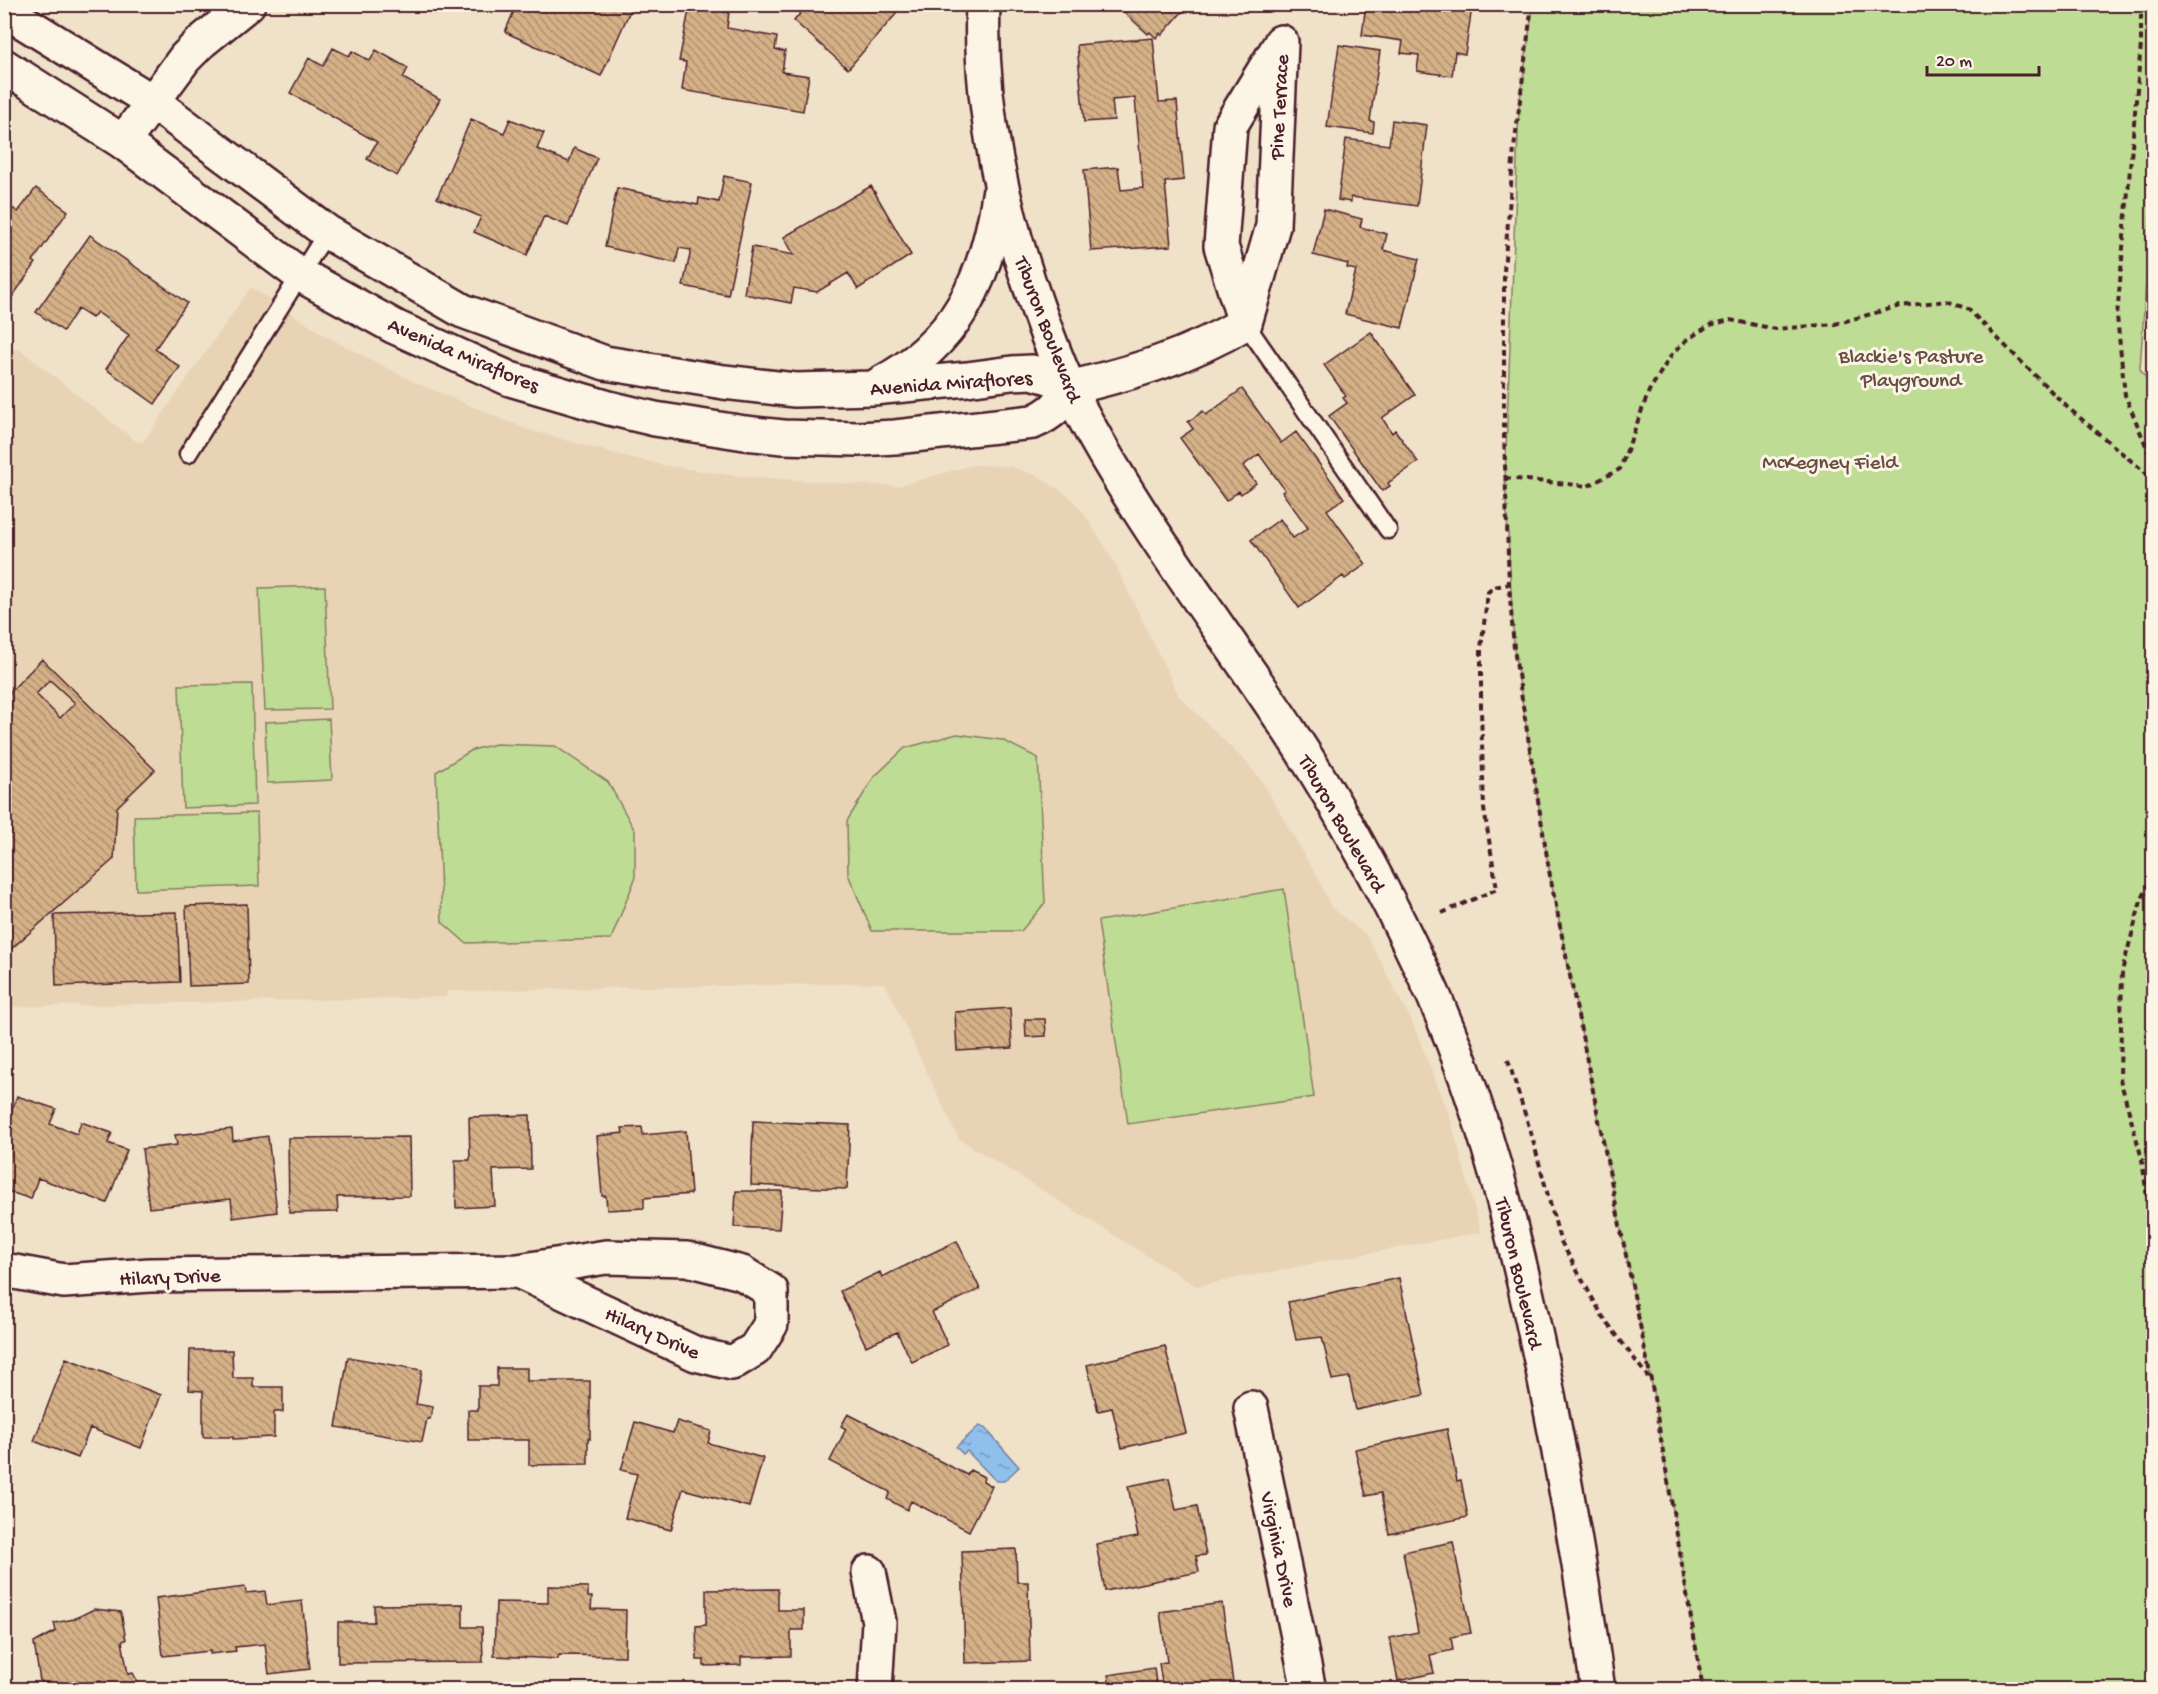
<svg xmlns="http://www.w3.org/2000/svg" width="2158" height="1694" font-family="'Gochi Hand',sans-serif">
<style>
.built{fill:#e8d3b5}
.green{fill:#bedc94;stroke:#847e60;stroke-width:1.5}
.water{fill:url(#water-ripples);stroke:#73809e;stroke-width:1.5}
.building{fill:url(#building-back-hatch);stroke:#4a1f2b;stroke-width:1.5;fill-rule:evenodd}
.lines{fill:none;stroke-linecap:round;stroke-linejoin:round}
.lane-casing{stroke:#4a1f2b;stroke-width:21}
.street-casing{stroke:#4a1f2b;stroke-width:38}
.secondary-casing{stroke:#4a1f2b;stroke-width:38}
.path{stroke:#4a1f2b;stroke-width:4;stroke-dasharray:6 4.5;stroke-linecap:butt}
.lane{stroke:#fcf5e5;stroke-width:16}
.street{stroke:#fcf5e5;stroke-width:33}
.secondary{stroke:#fcf5e5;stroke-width:33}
.labels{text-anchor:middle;stroke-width:6;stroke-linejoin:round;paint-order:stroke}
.street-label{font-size:21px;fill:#4a1f2b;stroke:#fcf5e5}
.park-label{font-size:21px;fill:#674e45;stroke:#fcf5e5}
</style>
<defs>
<pattern id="water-ripples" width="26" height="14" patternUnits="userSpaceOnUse" patternTransform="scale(1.5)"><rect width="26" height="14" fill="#8fc0eb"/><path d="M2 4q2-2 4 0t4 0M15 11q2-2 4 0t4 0" fill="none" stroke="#779bbf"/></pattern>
<pattern id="building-back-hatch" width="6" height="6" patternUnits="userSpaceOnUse" patternTransform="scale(1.5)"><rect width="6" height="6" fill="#d5b187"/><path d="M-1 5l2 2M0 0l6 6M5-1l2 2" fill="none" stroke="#af8f6f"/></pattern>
</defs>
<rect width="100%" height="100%" fill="#f0e1c9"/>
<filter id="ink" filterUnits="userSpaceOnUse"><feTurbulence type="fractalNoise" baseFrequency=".0167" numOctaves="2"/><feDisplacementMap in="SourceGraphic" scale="12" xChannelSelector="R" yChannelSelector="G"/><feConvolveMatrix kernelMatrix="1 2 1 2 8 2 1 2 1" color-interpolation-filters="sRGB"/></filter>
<g filter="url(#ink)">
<path class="built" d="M251 287 327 337 414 382 526 429 593 448 662 465 729 475 834 483 898 486 972 465 1009 466 1038 476 1071 498 1083 512 1112 558 1179 696 1246 762 1263 783 1320 882 1331 907 1367 936 1412 1022 1449 1114 1481 1232 1196 1286 958 1138 885 983 447 991 446 997 5 1007V351L19 349 137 442 144 441Z"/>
<path class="green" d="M1533 5H2153V178L2140 369 2154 390 2153 1689H1703L1651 1380 1550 876 1514 649 1505 478 1519 107Z
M325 586 330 709 265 710 259 588Z
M252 684 255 805 183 808 179 685Z
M329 719 332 780 267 783 265 722Z
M957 734 1002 740 1038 758 1045 903 1021 931H872L848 874 847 821 874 777 905 748Z
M496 744 555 746 608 782 635 831V879L611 939 466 943 442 922 436 772 472 750Z
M257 813 259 886 136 890 134 816Z
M1284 889 1314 1097 1128 1124 1098 921Z"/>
<path class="water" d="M979 1426 985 1428 1019 1467 1004 1481H996L967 1451 963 1454 956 1447Z"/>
<path class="building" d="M517 4H560L565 7 566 4H633L601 76 505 32Z
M808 4H896V14L848 69 794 21Z
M1115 4H1189L1162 35 1160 33 1156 38 1150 32 1148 34Z
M1366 4H1460V6L1472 7 1465 54 1455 52 1452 76 1417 71 1419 55 1401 53 1403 41 1362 35Z
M690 5 729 12 727 28 777 37 775 50 785 51 782 72 809 76 803 111 682 90 686 62 679 61Z
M1153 38 1159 102 1177 101 1184 180 1165 182 1171 246 1091 251 1084 170 1118 167 1121 190 1143 188 1135 98 1112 100 1114 120 1084 122 1077 45Z
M1339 45 1380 51 1370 121 1374 122 1373 133 1327 127Z
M333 48 349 56 352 51 370 61 376 50 408 68 403 78 440 99 397 176 367 159 377 142 290 93 309 58 323 66Z
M471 119 504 133 510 119 544 133 537 149 569 162 574 148 597 158 568 226 544 216 527 255 474 232 481 217 437 198Z
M1392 120 1427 125 1417 206 1351 197V202L1338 200 1346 139 1389 145Z
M724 176 752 182 728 295 683 286 691 250 679 248 676 263 605 247 617 188 698 205 699 198 719 202Z
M871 186 911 255 858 289 848 273 817 292 794 288 791 303 744 294 752 247 794 255 784 237Z
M36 188 68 211 33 261 36 263 8 303 4 300V202L18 212Z
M1324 209 1362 219 1360 227 1387 234 1383 250 1419 259 1402 328 1345 314 1356 270 1347 268 1348 264 1313 255Z
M90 235 187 303 155 349 180 367 155 404 106 369 129 335 97 312 92 318 78 309 63 331 36 312Z
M1371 332 1415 395 1382 418 1392 433 1395 430 1418 462 1388 483 1390 486 1382 491 1329 416 1347 403 1343 398 1346 396 1324 365Z
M1242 389 1281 443 1296 432 1344 498 1327 510 1366 564 1345 579 1343 576 1299 608 1251 540 1280 519 1293 538 1308 528 1282 492 1285 490 1259 454 1243 466 1256 483 1241 494 1239 491 1226 501 1180 438 1193 429 1188 422 1203 411 1206 415Z
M42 659 155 770 117 807 114 859 4 955V695L6 696ZM50 680 75 703 60 718 36 694Z
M247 904 249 984 189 986 186 906Z
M177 912 180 982 56 986 54 915Z
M1010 1008 1012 1048 957 1051 955 1012Z
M1025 1019H1045L1046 1036 1026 1037Z
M17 1096 56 1109 50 1124 77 1134 81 1122 112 1133 108 1143 127 1150 107 1203 38 1178 31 1199 4 1190V1131Z
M530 1115 531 1169 493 1170 495 1206 456 1208 455 1160H470L469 1117Z
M753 1121 850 1125 847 1189 751 1185Z
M642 1127 643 1135 686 1131 691 1194 644 1198V1208L607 1210 606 1196H602L597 1136 623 1133 622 1128Z
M232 1129 233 1141 268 1136 277 1212 233 1218 231 1199 149 1208 142 1149 177 1145 175 1135Z
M409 1137 410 1196 337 1197 338 1212 289 1213 288 1138Z
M736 1191H782L779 1229 734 1227Z
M957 1241 980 1289 932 1312 948 1345 912 1362 897 1332 866 1346 840 1291 880 1272 882 1277Z
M1399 1278 1424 1395 1356 1410 1349 1377 1332 1380 1322 1337 1296 1340 1288 1302Z
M1165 1346 1186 1433 1122 1448 1112 1408 1098 1411 1087 1365Z
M190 1350H232L233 1378H253V1387H283V1412H274V1437L233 1439V1437H203V1391L189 1390Z
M348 1357 422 1370 416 1404 433 1407 430 1419H427L422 1442 336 1427Z
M66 1358 161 1395 141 1448 90 1428 78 1458 34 1441Z
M497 1368H527V1381H590V1439L588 1438V1464L529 1465V1440H468V1410H478V1386H497Z
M848 1414 967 1475 970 1470 984 1477 983 1481 992 1486 969 1531 911 1501 907 1510 887 1499 890 1492 830 1461 846 1429 841 1426Z
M677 1421 711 1431 708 1443 763 1458 749 1507 683 1489 671 1530 625 1518 637 1474 621 1470 635 1422 673 1433Z
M1447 1429 1457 1481 1461 1480 1468 1517 1389 1534 1381 1493 1366 1496 1355 1449Z
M1169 1478 1176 1510 1197 1506 1206 1555 1196 1556 1199 1572 1105 1591 1096 1544 1138 1537 1128 1486Z
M1453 1542 1471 1633 1451 1637 1453 1650 1430 1655 1434 1673 1398 1681 1390 1638 1418 1632 1403 1552Z
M1016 1549 1017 1582H1028L1030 1661 965 1663 962 1551Z
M548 1586 588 1587V1597H592L591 1609 626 1610 625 1656 559 1655 558 1659 494 1656 496 1602 548 1603Z
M245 1587 246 1593 265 1591 267 1605 302 1601 310 1669 269 1674 265 1644 235 1647 236 1651 210 1654V1651L163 1656 156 1598Z
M778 1589V1610H804V1630H791V1656L741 1657V1665L704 1666V1660H697L696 1626 706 1625V1590Z
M1222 1603 1234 1690H1163L1159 1663 1167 1662 1160 1612Z
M463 1604V1627H482L483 1662 338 1663V1622H374V1605Z
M94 1609 121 1612 126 1640 122 1641 128 1674 133 1673 142 1690H102L101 1681 50 1687 40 1681 34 1643 56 1631 54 1623 74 1619Z
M1154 1668 1157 1690H1111L1108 1675Z
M1485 1683 1486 1690H1443Z
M1041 1685 1042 1690H983Z"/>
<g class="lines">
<defs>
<path id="lane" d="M1245 323 1388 530
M188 454 327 232"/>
<path id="street" d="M123 142 185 58 201 42 248 4
M1245 323 1221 246 1230 126 1279 46
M1069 388C1132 373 1188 357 1245 323L1273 226 1281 42
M606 1257 687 1259 742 1273 771 1291V1324L755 1349 732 1363 696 1354 518 1271Z
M4 1270 64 1281 150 1275 518 1271
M1251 1408 1309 1690
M869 1572 879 1622 875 1690"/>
<path id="secondary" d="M983 4C979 109 1003 211 1038 309 1050 343 1063 378 1080 410 1139 522 1220 626 1290 732 1340 808 1384 889 1423 972 1481 1096 1514 1231 1542 1365 1564 1473 1583 1581 1598 1690
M4 10 153 102 327 232 463 311 605 363 724 382 795 390 873 388 967 379 1012 373 1032 372 1052 378 1069 388
M4 66 123 142 299 274 395 327 510 379 609 408 655 419 745 433 783 437 858 439 895 437 1033 422C1051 414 1060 406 1069 388
M878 385C956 344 987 279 999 195"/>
</defs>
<use href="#lane" class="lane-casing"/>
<use href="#street" class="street-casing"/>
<use href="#secondary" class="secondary-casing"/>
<path class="path" d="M1532 4 1514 148 1504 271V435L1509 584 1514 649 1550 876 1651 1380 1703 1690
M2141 4V44L2117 316 2125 395 2154 465
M1505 478 1588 486 1620 469 1649 391 1672 354 1688 339 1710 325 1730 320 1776 329 1835 324 1900 306 1947 301 1968 309 2067 407 2154 480
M2154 873 2141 901 2122 971 2120 1079 2142 1159 2154 1251
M1442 913 1497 889 1484 809 1481 710V648L1488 592 1494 587 1509 584
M1508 1060 1531 1133 1560 1240 1603 1317 1648 1377"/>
<use href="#lane" class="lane"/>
<use href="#street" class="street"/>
<use href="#secondary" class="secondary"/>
</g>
</g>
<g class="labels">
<g class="street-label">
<text transform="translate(1278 107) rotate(-87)" y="7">Pine Terrace</text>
<text transform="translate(1049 329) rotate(69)" y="7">Tiburon Boulevard</text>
<text transform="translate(464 354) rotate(23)" y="7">Avenida Miraflores</text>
<text transform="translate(951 382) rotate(-4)" y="7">Avenida Miraflores</text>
<text transform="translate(1343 823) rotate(60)" y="7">Tiburon Boulevard</text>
<text transform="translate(1520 1273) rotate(77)" y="7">Tiburon Boulevard</text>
<text transform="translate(170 1276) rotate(-2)" y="7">Hilary Drive</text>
<text transform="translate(653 1332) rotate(24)" y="7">Hilary Drive</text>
<text transform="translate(1280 1549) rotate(78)" y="7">Virginia Drive</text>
</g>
<g class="park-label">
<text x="1911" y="362">Blackie's Pasture<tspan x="1911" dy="24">Playground</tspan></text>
<text x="1830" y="468">McKegney Field</text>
</g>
</g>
<rect width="2158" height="1694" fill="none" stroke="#fcf5e5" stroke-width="24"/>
<rect x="12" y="12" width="2134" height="1670" fill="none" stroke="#4a1f2b" stroke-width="2" filter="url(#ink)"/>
<path d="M1927 66v9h112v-9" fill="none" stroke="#4a1f2b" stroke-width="3"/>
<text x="1936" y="66" font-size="18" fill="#4a1f2b" stroke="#fcf5e5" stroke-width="4.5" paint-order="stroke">20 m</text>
</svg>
